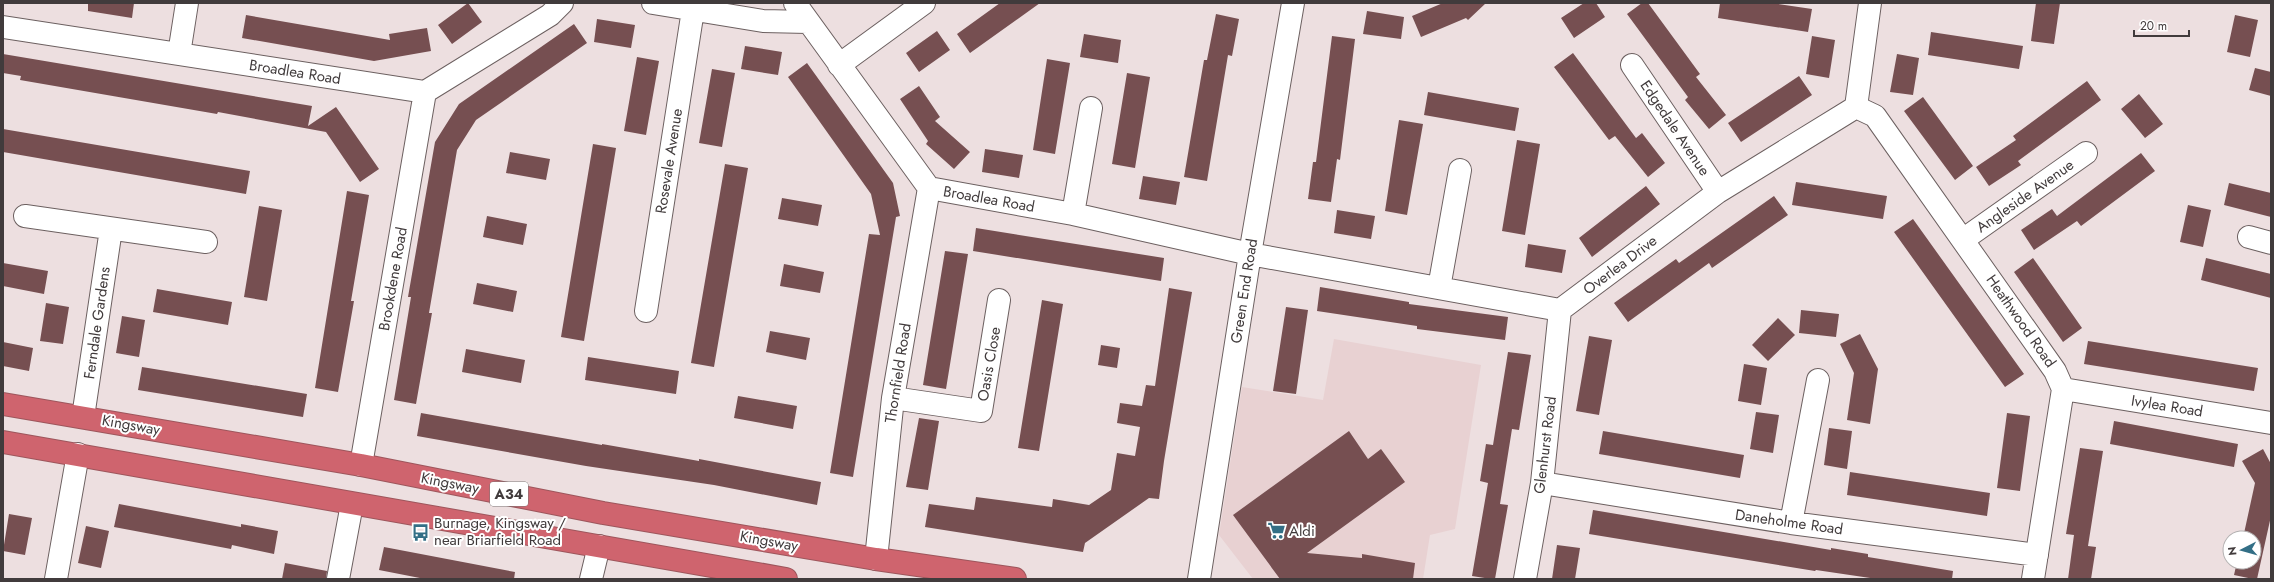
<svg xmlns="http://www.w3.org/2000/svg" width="2274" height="582" font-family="Jost,sans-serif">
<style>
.built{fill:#e8d1d2}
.building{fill:#764f51}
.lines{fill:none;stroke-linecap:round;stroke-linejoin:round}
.minor-casing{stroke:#6c6060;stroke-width:24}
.highway-casing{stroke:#9d565c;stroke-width:24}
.minor{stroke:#fff;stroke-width:22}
.highway{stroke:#cf646e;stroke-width:22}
.labels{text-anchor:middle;stroke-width:4;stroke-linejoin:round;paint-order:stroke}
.shield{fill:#fff;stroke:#7a7676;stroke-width:1}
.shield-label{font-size:14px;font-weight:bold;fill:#413b3c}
.street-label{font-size:15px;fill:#413b3c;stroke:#fff}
.poi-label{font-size:15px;fill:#413b3c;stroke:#fff;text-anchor:start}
</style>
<rect width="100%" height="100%" fill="#eddfe0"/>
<path class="built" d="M1334 339 1481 365 1455 529 1430 535 1423 579H1253L1219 535 1242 387 1323 400Z"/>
<path class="building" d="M88 3H134L132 18 88 11Z
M468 3 482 22 452 44 438 25Z
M1000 3H1040L970 53 957 34Z
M1443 3H1486L1468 20 1466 18 1421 37 1412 16Z
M1584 3H1596L1605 17 1574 38 1561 18Z
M1642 3H1648L1700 74 1696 77 1726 115 1709 129 1685 100 1688 97 1627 14Z
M1720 3H1772L1812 9 1808 32 1718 18Z
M2036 3H2060L2054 44 2031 41Z
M1367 11 1404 17 1401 39 1363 34Z
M1216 14 1239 19 1232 56 1228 55 1207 181 1184 177 1204 60H1207Z
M246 15 390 40 389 34 427 28 431 51 374 61 242 38Z
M2235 15 2258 20 2250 57 2227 52Z
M597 19 635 25 631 48 594 42Z
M574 24 587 43 476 120 457 150 429 313H432L416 404 394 400 411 297H408L435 142 459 104Z
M937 31 950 50 919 72 906 53Z
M1931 32 2023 46 2019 69 1928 55Z
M1084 34 1121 40 1118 63 1080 57Z
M1332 36 1355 39 1340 160 1337 159 1331 202 1308 199 1313 162H1316Z
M1812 36 1835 40 1829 78 1806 74Z
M745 46 782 52 778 75 741 69Z
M1573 53 1636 138 1642 133 1665 163 1648 177 1615 136 1609 140 1554 67Z
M3 54 312 106 308 126 336 107 379 169 360 182 326 132 218 112 217 114 20 80 21 76 3 73Z
M1897 54 1919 58 1913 95 1890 92Z
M637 57 659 61 646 135 624 131Z
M1047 59 1070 63 1055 154 1033 150Z
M807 63 893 183 900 216 896 217 853 477 830 473 869 234 880 235 871 194 788 77Z
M2255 68 2271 72V96L2249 90Z
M712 69 735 73 722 147 699 143Z
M1127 73 1150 77 1135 168 1112 164Z
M1799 76 1812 95 1741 142 1728 123Z
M2087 81 2101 100 2018 161 2021 165 1989 186 1976 167 2016 140 2013 136Z
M919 86 940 117 935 121 970 152 954 169 926 144 928 141 900 99Z
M1428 92 1519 108 1515 131 1424 115Z
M2139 94 2163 124 2145 138 2121 109Z
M1923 97 1973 166 1955 180 1904 111Z
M1399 120 1423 124 1407 215 1385 211Z
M3 129 250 171 246 194 3 152Z
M1517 140 1540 144 1525 235 1502 231Z
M593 144 616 148 584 341 561 337Z
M985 149 1023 155 1019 178 982 172Z
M510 152 550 159 546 180 506 173Z
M2141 153 2155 171 2081 226 2077 221 2034 250 2021 230 2052 209 2057 216Z
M725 164 748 168 714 367 691 363Z
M1143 176 1180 182 1176 205 1139 199Z
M1796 182 1887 196 1883 219 1792 205Z
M2229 183 2271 193V217L2224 205Z
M1646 186 1660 204 1592 257 1579 238Z
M347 191 369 195 351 301H354L338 392 315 388Z
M1774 196 1788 215 1712 268 1709 263 1628 322 1614 303 1676 259 1679 263Z
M782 198 822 205 818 226 778 219Z
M2188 205 2211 210 2203 247 2180 242Z
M259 206 282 210 267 301 244 297Z
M1337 210 1375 216 1371 239 1334 233Z
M487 216 527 224 523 245 483 237Z
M1913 219 2024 374 2005 387 1894 232Z
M976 228 1164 258 1161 281 973 251Z
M1528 244 1566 250 1562 273 1525 267Z
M945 251 968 254 946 389 923 385Z
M2033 258 2082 328 2063 342 2014 272Z
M2206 258 2271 274V298L2201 280Z
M3 263 48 271 44 294 3 286Z
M784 264 824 272 820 293 780 286Z
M477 283 517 291 513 312 473 304Z
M1320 287 1409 302V304L1508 317 1505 340 1417 329V326L1317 311Z
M1169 288 1192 292 1164 461 1159 499 1149 498 1085 543 1083 552 925 527 929 504 974 510 976 497 1052 507 1053 499 1089 505 1111 490 1117 453 1135 456 1140 427 1117 423 1120 403 1142 406 1146 385 1155 386Z
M157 289 232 302 228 325 153 312Z
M1042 300 1063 304 1039 451 1018 448Z
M46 303 69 307 63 344 40 341Z
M1286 307 1308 310 1296 394 1273 391Z
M1801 310 1839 314 1836 337 1799 333Z
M122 316 145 320 139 357 116 353Z
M1778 318 1795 335 1768 361 1752 345Z
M770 331 810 338 806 360 766 352Z
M1860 334 1878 369 1870 424 1847 420 1854 373 1840 344Z
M1589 336 1612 340 1599 415 1576 411Z
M2088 341 2258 368 2254 391 2084 364Z
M3 342 33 348 29 371 3 366Z
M1101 345 1120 348 1117 368 1098 365Z
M466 349 525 360 521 383 462 372Z
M1508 352 1531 355 1519 430 1512 429 1500 504 1508 505 1495 579H1491L1472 576 1488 483 1480 481 1486 444 1493 445Z
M588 357 679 371 676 394 585 380Z
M1744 364 1767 368 1761 405 1738 401Z
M142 367 307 394 303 417 138 390Z
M738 396 797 406 793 429 734 418Z
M1756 412 1779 415 1773 453 1750 449Z
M421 413 602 445V444L699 461V459L821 482 817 505 714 485 586 466 417 436Z
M2007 413 2030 416 2020 491 1997 488Z
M919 418 939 421 928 490 906 487Z
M2114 421 2238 444 2234 467 2110 444Z
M1829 428 1852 431 1847 469 1824 465Z
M1349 431 1368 459 1381 449 1405 482 1307 553 1362 558V554L1415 563 1413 579H1280L1233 515Z
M1603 431 1744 455 1740 478 1599 454Z
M2080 448 2103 451 2088 546 2096 547 2091 579H2068L2074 535 2066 534Z
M2263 449 2271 464V516L2257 579H2253L2234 575 2237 562H2254V538H2243L2255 483 2242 461Z
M1850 472 1990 493 1987 516 1847 495Z
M119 504 241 527V524L278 531 274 554 232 545 231 549 114 527Z
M1593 510 1831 550V548L1868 554V557L1953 571 1952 579H1877L1816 570 1815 571 1589 534Z
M9 514 32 518 25 555 3 551Z
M86 526 109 531 101 568 78 563Z
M1557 545 1580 548 1575 579H1552Z
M384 547 515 572 514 579H425L379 570Z
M285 563 327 571 326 579H282Z"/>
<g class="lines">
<defs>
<path id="minor" d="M653 3 763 21 808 22
M795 3 929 188 1073 214 1250 254 1560 310 1718 192 1856 107 1870 3
M3 27 425 92 550 15 562 3
M179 54 187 3
M839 65 924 3
M1632 65 1718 192
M1856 107 1875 116 2055 371 2063 389 2033 579
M1073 214 1091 108
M25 216 206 242
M2249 237 2271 243
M1964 239 2086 153
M1439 288 1460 170
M646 311 693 10
M2063 389 2271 423
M893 398 981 411 999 300
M83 417 111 229
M361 465 425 92
M1542 483 1791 523 2037 555
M1791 523 1818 380
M876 559 893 398 929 188
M56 579 78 454
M338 579 352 504
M591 579 599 546
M1199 579 1250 254 1293 3
M1525 579 1542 483 1560 310"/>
<path id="highway" d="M3 404 361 465 603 513 876 559 1015 579
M3 442 786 579"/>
</defs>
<use href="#minor" class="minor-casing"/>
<use href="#highway" class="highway-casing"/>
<use href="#minor" class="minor"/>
<use href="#highway" class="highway"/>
</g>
<defs>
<symbol id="supermarket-bare" viewBox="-9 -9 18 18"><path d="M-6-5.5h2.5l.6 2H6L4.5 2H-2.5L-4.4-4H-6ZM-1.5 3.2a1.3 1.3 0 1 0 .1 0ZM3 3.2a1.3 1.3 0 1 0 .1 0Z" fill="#336f86" stroke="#fff" stroke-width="2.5" paint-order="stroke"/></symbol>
<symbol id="bus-bare" viewBox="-9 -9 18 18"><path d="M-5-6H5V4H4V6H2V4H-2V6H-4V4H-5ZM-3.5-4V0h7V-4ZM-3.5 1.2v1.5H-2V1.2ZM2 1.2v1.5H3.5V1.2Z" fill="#336f86" stroke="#fff" stroke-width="2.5" paint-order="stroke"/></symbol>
</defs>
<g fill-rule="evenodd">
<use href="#supermarket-bare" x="1264" y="518" width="25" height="25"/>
<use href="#bus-bare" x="408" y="520" width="25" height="25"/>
</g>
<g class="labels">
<rect class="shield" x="490" y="482" width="38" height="24" rx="3"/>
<g class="shield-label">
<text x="509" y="499">A34</text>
</g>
<g class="street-label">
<text transform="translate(295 72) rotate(9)" y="5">Broadlea Road</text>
<text transform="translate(1675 128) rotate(56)" y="5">Edgedale Avenue</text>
<text transform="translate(669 161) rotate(-81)" y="5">Rosevale Avenue</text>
<text transform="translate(2025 196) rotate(-35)" y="5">Angleside Avenue</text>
<text transform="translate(989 199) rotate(10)" y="5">Broadlea Road</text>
<text transform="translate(1620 265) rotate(-37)" y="5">Overlea Drive</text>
<text transform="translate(393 279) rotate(-80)" y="5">Brookdene Road</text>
<text transform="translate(1244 291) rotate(-81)" y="5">Green End Road</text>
<text transform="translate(2021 321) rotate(55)" y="5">Heathwood Road</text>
<text transform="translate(97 323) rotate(-82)" y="5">Ferndale Gardens</text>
<text transform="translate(989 364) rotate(-80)" y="5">Oasis Close</text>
<text transform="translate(898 373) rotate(-81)" y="5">Thornfield Road</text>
<text transform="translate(2167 406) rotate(9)" y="5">Ivylea Road</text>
<text transform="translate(131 425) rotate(10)" y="5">Kingsway</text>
<text transform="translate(1545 445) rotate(-83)" y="5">Glenhurst Road</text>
<text transform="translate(450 483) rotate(11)" y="5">Kingsway</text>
<text transform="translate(1789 522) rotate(8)" y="5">Daneholme Road</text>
<text transform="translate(769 541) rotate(10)" y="5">Kingsway</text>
</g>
<g class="poi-label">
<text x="434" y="528">Burnage, Kingsway /<tspan x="434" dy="17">near Briarfield Road</tspan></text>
<text x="1289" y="536">Aldi</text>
</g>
</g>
<rect width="2274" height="582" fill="none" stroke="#413b3c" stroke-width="8"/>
<g transform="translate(2242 550) rotate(264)"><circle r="19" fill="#ffffff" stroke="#b3b1b1"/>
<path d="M0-3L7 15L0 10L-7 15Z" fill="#336f86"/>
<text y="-6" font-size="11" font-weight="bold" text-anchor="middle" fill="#413b3c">N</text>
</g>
<path d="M2134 30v6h55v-6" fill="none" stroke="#413b3c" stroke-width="2"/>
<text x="2140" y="30" font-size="12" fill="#413b3c" stroke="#ffffff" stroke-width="3" paint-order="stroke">20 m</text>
</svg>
